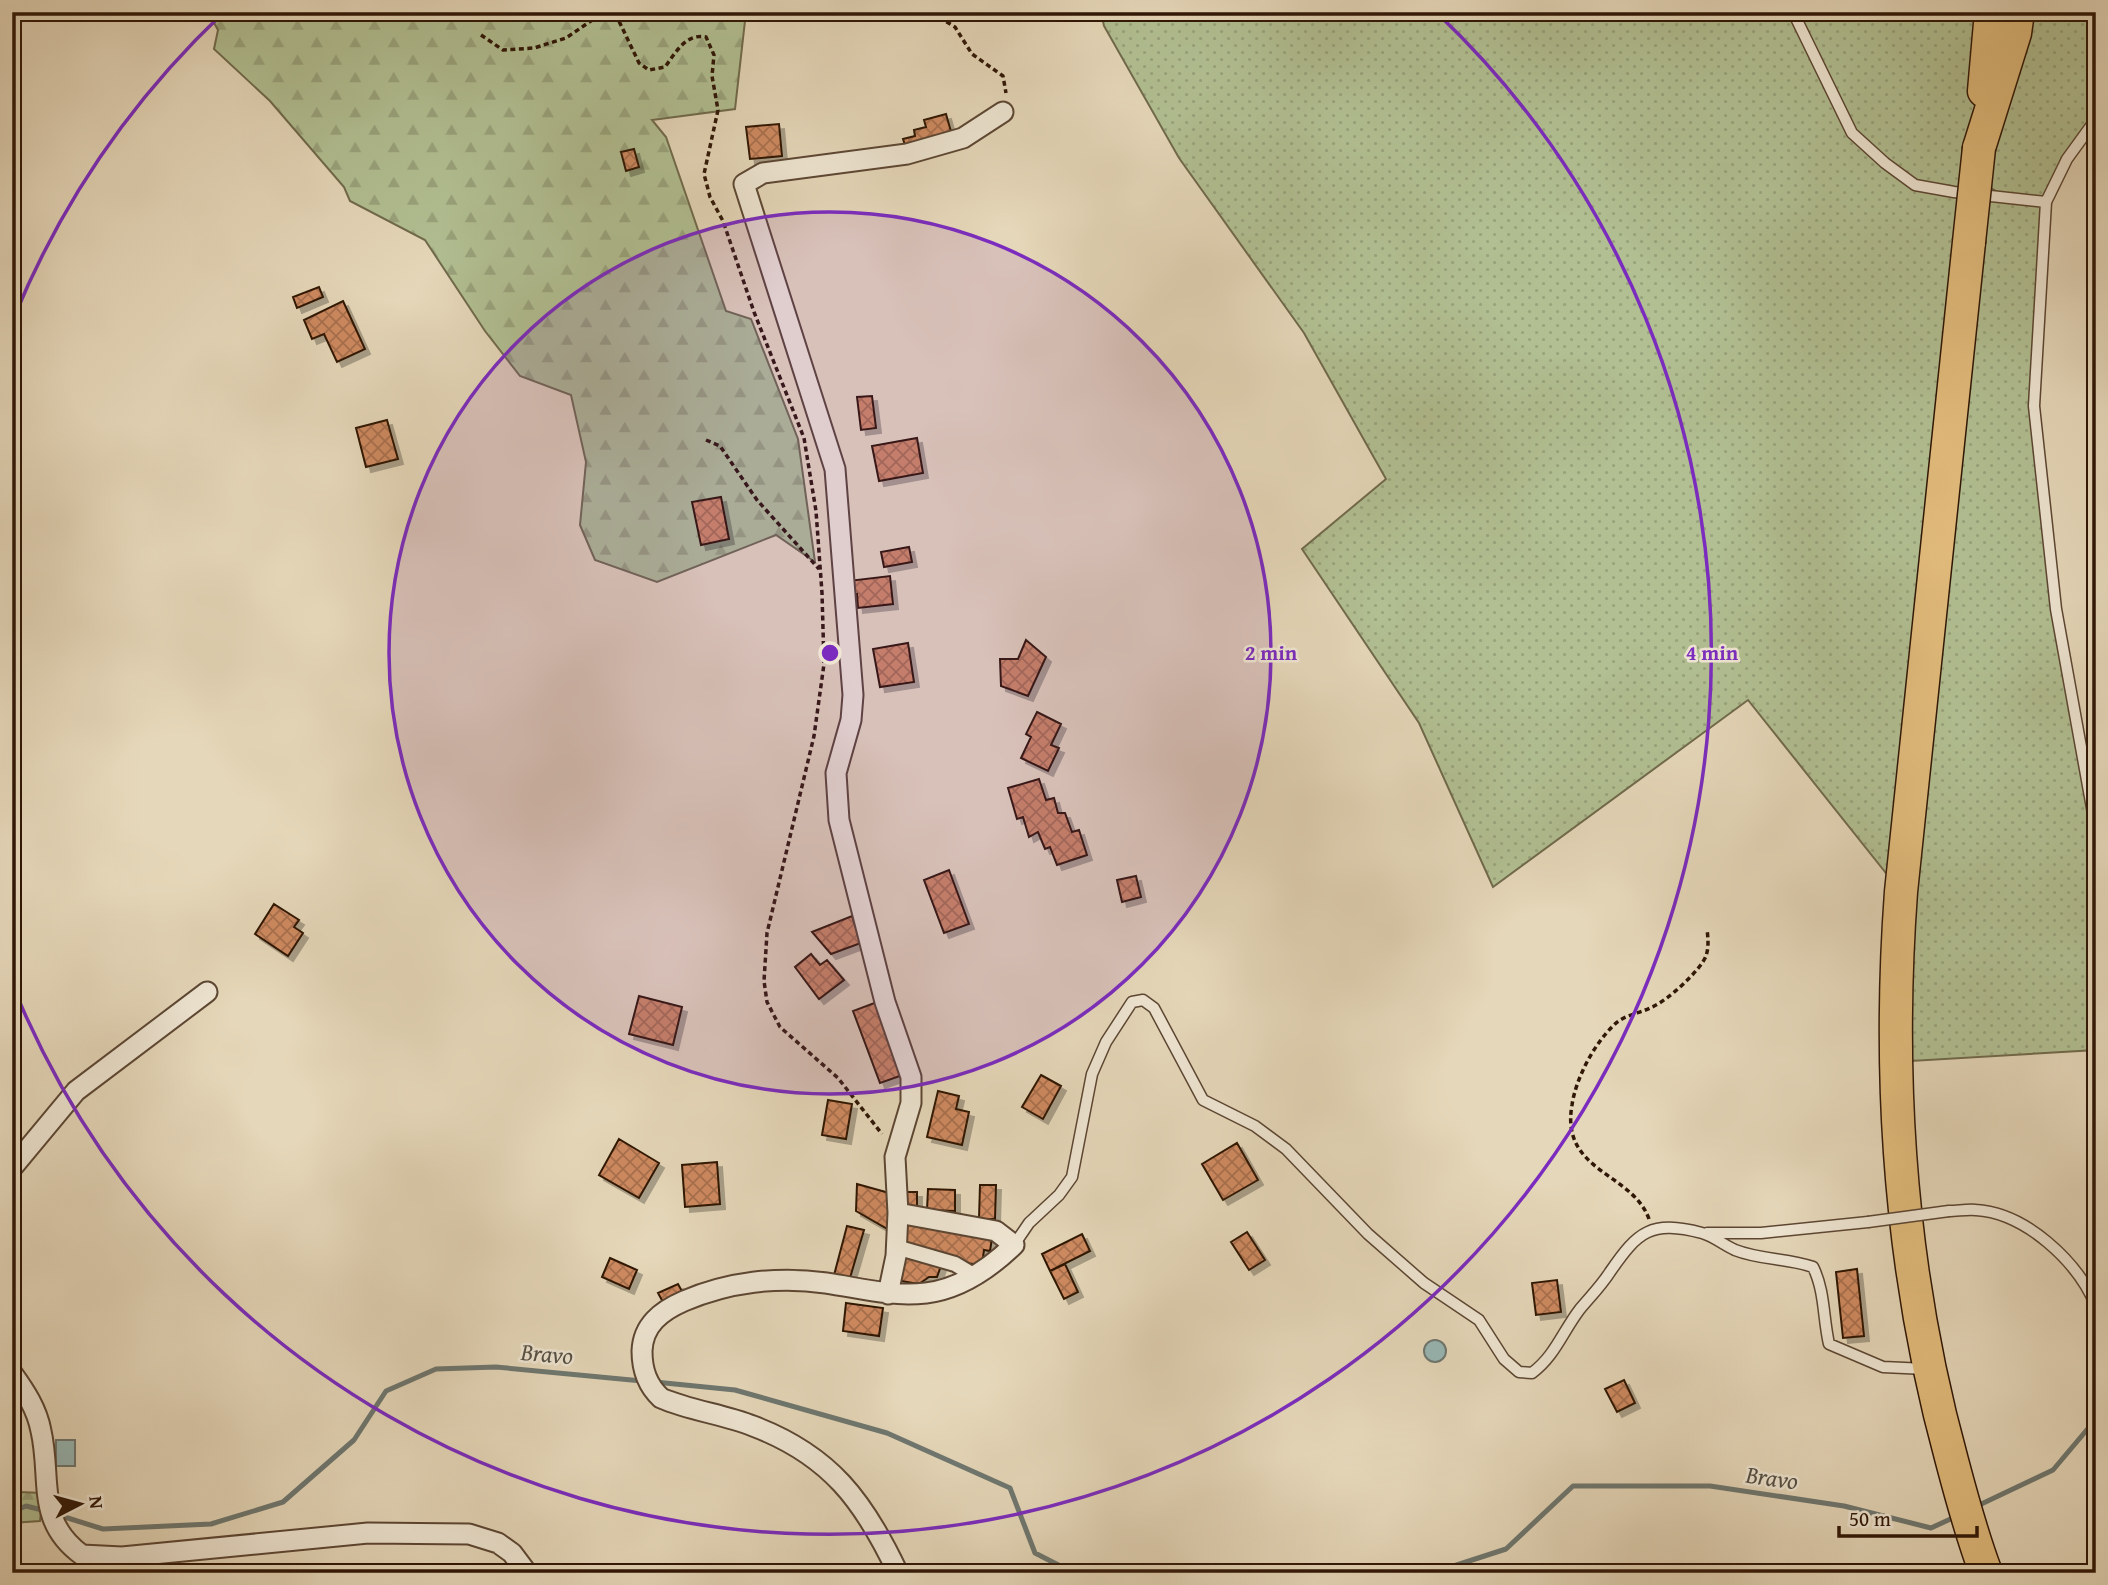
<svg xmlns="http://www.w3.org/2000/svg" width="2108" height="1585" font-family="'Gentium Book Plus',serif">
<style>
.grass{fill:url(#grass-dots);stroke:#706a4c;stroke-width:2;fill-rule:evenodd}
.forest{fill:url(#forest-firs);stroke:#706a4c;stroke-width:2}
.water{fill:#98b8b6;stroke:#6e7770;stroke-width:2}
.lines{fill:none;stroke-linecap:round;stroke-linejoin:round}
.stream{stroke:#6e7770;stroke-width:5}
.building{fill:url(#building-cross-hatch);stroke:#2f1606;stroke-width:2;filter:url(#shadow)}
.service-casing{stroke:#5c4633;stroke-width:13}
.pedestrian-casing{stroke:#5c4633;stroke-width:18}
.minor-casing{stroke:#5c4633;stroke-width:23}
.primary-casing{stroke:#2f1606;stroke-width:35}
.path{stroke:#2f1606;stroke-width:3.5;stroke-dasharray:5 3.5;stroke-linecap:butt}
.service{stroke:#eee5d2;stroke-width:10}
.pedestrian{stroke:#eee5d2;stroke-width:14}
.minor{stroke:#eee5d2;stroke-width:19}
.primary{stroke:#e2bc7c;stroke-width:32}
.service-bridge-casing{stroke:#5c4633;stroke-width:13;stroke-linecap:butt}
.primary-bridge-casing{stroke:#2f1606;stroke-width:35;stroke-linecap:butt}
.service-bridge{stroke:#eee5d2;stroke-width:10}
.primary-bridge{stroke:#e2bc7c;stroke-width:32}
.ring{fill:none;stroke:#7b2cbf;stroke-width:3.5}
.labels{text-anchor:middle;stroke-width:5;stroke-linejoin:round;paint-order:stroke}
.water-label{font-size:24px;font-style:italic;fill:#544f44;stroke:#eee5d2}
.centre{fill:#7b2cbf;stroke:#eee5d2;stroke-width:3.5}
.ring-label{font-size:21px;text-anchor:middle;font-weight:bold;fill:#7b2cbf;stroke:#eee5d2;stroke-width:5;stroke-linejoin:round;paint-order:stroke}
</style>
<defs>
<pattern id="grass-dots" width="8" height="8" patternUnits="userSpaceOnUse" patternTransform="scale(1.75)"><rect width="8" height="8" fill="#b1bf92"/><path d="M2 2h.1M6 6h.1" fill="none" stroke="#99a37c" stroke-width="1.8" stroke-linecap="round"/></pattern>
<pattern id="forest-firs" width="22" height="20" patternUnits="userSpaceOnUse" patternTransform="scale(1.75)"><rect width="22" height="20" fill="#b1bf92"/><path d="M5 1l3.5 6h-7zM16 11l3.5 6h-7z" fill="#99a37c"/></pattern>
<pattern id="building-cross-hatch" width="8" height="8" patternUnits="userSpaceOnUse" patternTransform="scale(1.75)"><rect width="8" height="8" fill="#cf8a60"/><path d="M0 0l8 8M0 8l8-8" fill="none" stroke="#a8704d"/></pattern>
<filter id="shadow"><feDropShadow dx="5" dy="5" stdDeviation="0" flood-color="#0004"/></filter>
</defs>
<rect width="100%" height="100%" fill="#e5d7b9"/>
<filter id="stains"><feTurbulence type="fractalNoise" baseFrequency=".00286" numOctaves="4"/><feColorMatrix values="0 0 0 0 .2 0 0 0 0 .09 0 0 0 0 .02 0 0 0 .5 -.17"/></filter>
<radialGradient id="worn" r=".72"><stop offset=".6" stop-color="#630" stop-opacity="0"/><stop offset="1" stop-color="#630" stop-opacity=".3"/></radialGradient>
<path class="grass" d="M1101 12H2096V119L2046 202 2034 406 2056 609 2096 830V1050L1894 1062 1901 892 1748 700 1493 887 1419 723 1302 549 1386 479 1304 333 1179 158 1104 26ZM1975 178 2004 196 1954 192Z"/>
<path class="forest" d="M208 12H746L735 109 652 120 666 137 726 311 751 319 798 439 815 562 776 535 657 582 595 560 580 525 586 462 571 395 520 376 485 331 425 240 350 201 344 187 270 101 214 49 218 30Z
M18 1492 43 1493 40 1521 12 1523V1495Z"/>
<path class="water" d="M1424 1351a11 11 0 1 1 22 0a11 11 0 1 1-22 0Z
M56 1440H75V1466H56Z"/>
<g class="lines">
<path class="stream" d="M655 1382 735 1390 887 1433 1010 1488 1035 1553 1074 1573
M1975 1507 2053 1470 2096 1419
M12 1512 26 1506 46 1511
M58 1515 103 1529 211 1524 283 1502 354 1440 386 1391 436 1369 496 1367 642 1381
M1432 1573 1506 1549 1573 1486H1710L1844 1506 1931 1528 1957 1516"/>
</g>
<path class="building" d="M946 114 952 135 906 148 903 139 915 136 914 130 926 127 924 120Z
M779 124 782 156 750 159 746 127Z
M634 149 639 167 626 171 621 152Z
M319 287 323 297 297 308 293 297Z
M343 301 365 349 337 362 324 334 312 339 304 320Z
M872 396 876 428 861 430 857 397Z
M387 420 398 459 366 467 356 428Z
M917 438 923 473 879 481 872 446Z
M721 497 729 539 701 545 692 502Z
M909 547 912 562 884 567 881 552Z
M890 576 893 604 858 608 857 594 850 595 848 581Z
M1026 640 1046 657 1028 696 1001 686 1000 659H1018Z
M908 643 914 682 880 687 873 649Z
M1037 712 1061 724 1051 745 1059 748 1048 771 1021 758 1031 737 1026 734Z
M1039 779 1046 800 1054 798 1058 813H1065L1072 832 1079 830 1087 855 1057 865 1050 847 1045 849 1038 832 1029 837 1023 817 1017 819 1008 788Z
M949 870 969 924 944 933 924 880Z
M1136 876 1141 897 1122 902 1117 880Z
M274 904 299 920 294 927 303 933 288 956 255 934Z
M852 916 861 943 831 954 812 932Z
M811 954 820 965 827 960 844 980 819 999 795 967Z
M639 996 682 1007 673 1045 629 1034Z
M877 1002 903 1075 880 1083 853 1011Z
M1041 1075 1061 1086 1043 1119 1022 1107Z
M938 1091 959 1096 956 1109 969 1112 962 1145 927 1137Z
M828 1100 852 1104 846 1139 822 1135Z
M619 1139 659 1163 639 1198 599 1175Z
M1237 1143 1258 1180 1223 1200 1202 1164Z
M717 1162 720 1204 685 1207 682 1165Z
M857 1184 893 1194 891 1231 856 1211Z
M980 1185H996L995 1219H979Z
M928 1189 955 1190V1211L927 1210Z
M902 1192H917V1212H901Z
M905 1219 993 1232 990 1251 984 1250 982 1265 957 1262 901 1246Z
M847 1226 864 1230 850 1278 833 1279Z
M1247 1232 1265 1260 1249 1270 1231 1242Z
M1082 1234 1090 1251 1050 1271 1042 1254Z
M901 1252 942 1263 937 1277H929L919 1284 895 1280Z
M610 1258 637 1270 629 1289 602 1277Z
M1065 1264 1078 1292 1064 1299 1050 1271Z
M1857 1269 1864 1336 1843 1338 1836 1272Z
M1557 1280 1561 1312 1536 1315 1532 1283Z
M678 1284 684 1295 664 1304 658 1293Z
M846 1303 883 1308 879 1336 843 1331Z
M1624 1380 1635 1403 1617 1412 1605 1389Z"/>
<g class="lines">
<defs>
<path id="service" d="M1793 12 1852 133 1885 163 1915 185 1954 192 2046 202
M2096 119 2067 159 2046 202 2034 406 2056 609 2096 830
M1949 1211C1958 1211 1967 1209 1976 1210 2026 1213 2078 1262 2096 1306
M1707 1233H1761L1868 1222
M1014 1245 1029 1223 1059 1195 1072 1177 1092 1074 1106 1042 1132 1002 1143 1000 1154 1008 1203 1100 1255 1126 1286 1149 1368 1234 1424 1283 1479 1320 1504 1359 1519 1372 1532 1373C1555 1356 1563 1331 1580 1309 1590 1297 1601 1286 1610 1272 1638 1231 1651 1220 1702 1233 1713 1236 1724 1245 1735 1250 1760 1260 1787 1258 1813 1267 1825 1291 1823 1318 1829 1344L1883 1367 1926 1369"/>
<path id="pedestrian" d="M896 1247 955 1264 975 1276"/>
<path id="minor" d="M12 1168 76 1091 207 992
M888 1294 896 1256 898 1213 895 1157 911 1103V1077L885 1002 839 820 836 773 851 720 853 695 835 469 744 184 763 173 907 154 963 138 1003 112
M12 1373C25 1391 37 1409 41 1431 52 1479 35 1521 82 1555L122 1557 368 1533 469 1534 498 1543 512 1553 527 1573
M898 1573C864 1501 830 1455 753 1426 723 1414 691 1411 661 1398 647 1385 642 1370 642 1351 643 1325 661 1311 684 1301 728 1282 778 1276 826 1283 860 1288 891 1297 926 1293 960 1289 990 1268 1014 1245L996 1231 898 1213"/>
<path id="primary" d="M1984 91 1991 12
M1979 148 2015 33 2018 12
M1969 242 1901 892C1887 1083 1901 1276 1952 1461 1962 1499 1972 1536 1986 1573"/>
</defs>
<use href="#service" class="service-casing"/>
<use href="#pedestrian" class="pedestrian-casing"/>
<use href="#minor" class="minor-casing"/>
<use href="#primary" class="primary-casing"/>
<path class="path" d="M606 12 617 17 639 63 649 70 665 67C676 52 686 33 706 37L714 55 712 76 718 110 704 174 710 197 723 221 754 312 804 438 816 511 822 593 824 664 814 736 767 933 764 981 767 1002 780 1027 838 1078 882 1134
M914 12 942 19 955 27 972 54 1003 76 1006 93
M481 35 503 50 534 48 566 38 604 12
M706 440 720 446 757 500 819 569
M1649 1219C1632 1172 1560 1172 1572 1105 1576 1078 1594 1044 1614 1025 1625 1014 1639 1014 1652 1007 1667 1001 1700 971 1706 956 1709 947 1708 938 1707 929"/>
<use href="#service" class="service"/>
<use href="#pedestrian" class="pedestrian"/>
<use href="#minor" class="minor"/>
<use href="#primary" class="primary"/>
<defs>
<path id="service-bridge" d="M1868 1222 1949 1211"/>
<path id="primary-bridge" d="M1969 242 1979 148"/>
</defs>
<use href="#service-bridge" class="service-bridge-casing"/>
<use href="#primary-bridge" class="primary-bridge-casing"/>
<use href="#service-bridge" class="service-bridge"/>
<use href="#primary-bridge" class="primary-bridge"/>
</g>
<circle cx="830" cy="653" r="441" fill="#7b2cbf" fill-opacity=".12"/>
<g class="ring">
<circle cx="830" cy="653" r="441"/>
<path d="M15 315A882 882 0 0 1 223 13M1437 13A882 882 0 1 1 15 991"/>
</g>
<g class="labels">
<g class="water-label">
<text transform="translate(547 1354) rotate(5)" y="8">Bravo</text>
<text transform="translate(1772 1478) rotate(8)" y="8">Bravo</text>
</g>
</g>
<circle cx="830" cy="653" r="10" class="centre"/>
<g class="ring-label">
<text x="1271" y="660">2 min</text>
<text x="1712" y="660">4 min</text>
</g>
<rect width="2108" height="1585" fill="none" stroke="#e5d7b9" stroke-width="42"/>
<rect x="14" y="14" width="2080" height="1557" fill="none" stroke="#2f1606" stroke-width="3.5"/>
<rect x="21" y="21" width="2066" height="1543" fill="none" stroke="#2f1606" stroke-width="2"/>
<g transform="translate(80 1504) rotate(84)" stroke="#eee5d2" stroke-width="5" paint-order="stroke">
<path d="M0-5L12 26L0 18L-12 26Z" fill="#2f1606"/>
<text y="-10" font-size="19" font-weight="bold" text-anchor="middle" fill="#2f1606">N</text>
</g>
<path d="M1839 1526v10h138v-10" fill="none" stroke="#2f1606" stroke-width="3.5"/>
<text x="1849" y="1526" font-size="21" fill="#2f1606" stroke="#eee5d2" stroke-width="5" paint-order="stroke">50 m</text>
<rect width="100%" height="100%" filter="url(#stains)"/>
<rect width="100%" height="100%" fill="url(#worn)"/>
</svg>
